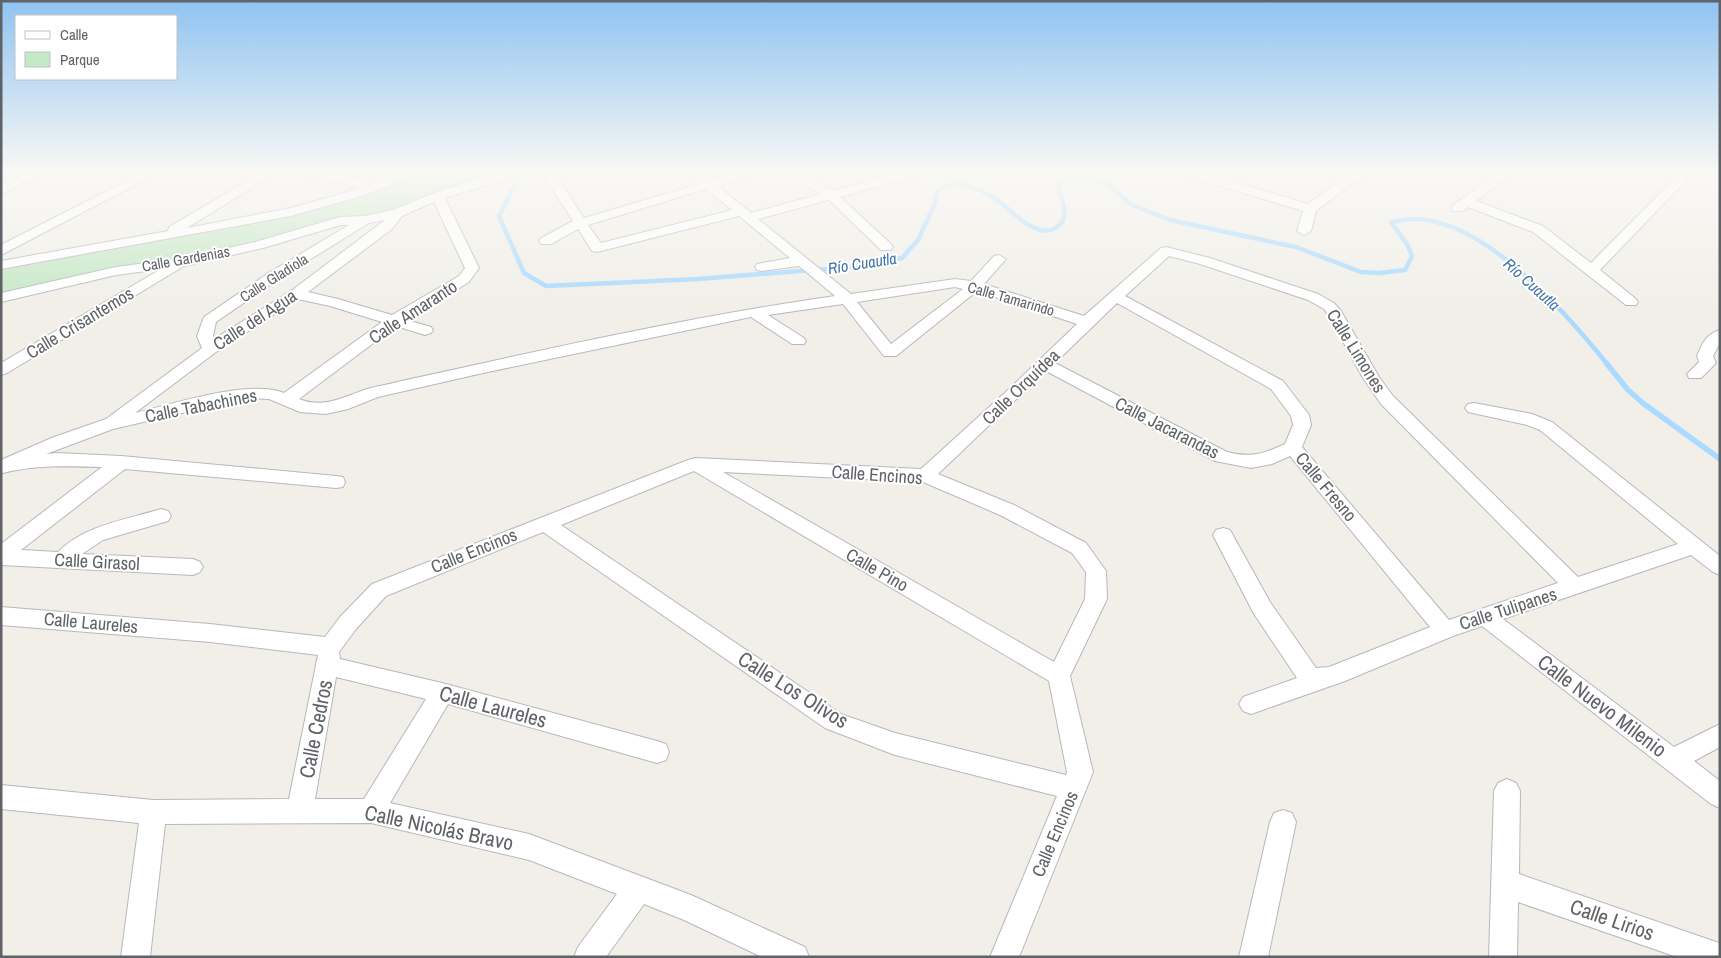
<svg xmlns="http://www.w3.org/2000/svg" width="1721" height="958" font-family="'Archivo Narrow',sans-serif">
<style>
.green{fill:#c5e8c5}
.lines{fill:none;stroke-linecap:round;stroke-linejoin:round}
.stream-far1{stroke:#aadaff;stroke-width:4.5}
.stream{stroke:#aadaff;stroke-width:5.5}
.street-casing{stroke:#b5b8bc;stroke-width:2}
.street{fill:#fff;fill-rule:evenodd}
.labels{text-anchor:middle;stroke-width:4;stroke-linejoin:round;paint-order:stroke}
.far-street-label{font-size:15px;fill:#5f6368;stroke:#fff}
.far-water-label{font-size:16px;font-style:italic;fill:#4174aa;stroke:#fff}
.street-label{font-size:18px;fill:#5f6368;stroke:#fff}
.near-street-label{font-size:21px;fill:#5f6368;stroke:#fff}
</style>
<rect width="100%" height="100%" fill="#f1efe8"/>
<path class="green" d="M405 173H512L397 213 340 221 258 245 116 271 1 298V265L345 198Z"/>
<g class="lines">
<path class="stream-far1" d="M521 173 499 216 524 273 546 286 698 279 864 266 902 258 918 240 935 203 937 191C946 184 960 183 970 186 980 190 993 197 1001 203 1015 214 1038 240 1057 227 1071 219 1061 196 1057 184L1070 178H1091L1110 186 1130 204 1170 220 1296 247 1361 272 1379 273 1405 270 1412 256 1407 244 1391 222C1398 221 1406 219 1414 219 1485 219 1567 314 1608 365"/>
<path class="stream" d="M1607 364 1628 390 1644 404 1720 459"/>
<defs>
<path id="street" d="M26 173H43L1 194V185Z
M142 173H158L1 255V245Z
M261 173H276L187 228 291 208 361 188 308 176 306 173H330L373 183 394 173H411L388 186 365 195 291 216 1 269V261L168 231 169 227Z
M498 173H518L516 176 445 198 479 268 469 282 407 320 431 327 433 330 431 333 425 335 396 326 299 399C324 409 343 397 367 389 377 386 387 385 397 382 542 350 688 317 835 296L799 266 762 271 757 270 755 267 757 264 790 258 739 216 597 252 592 251 578 229 551 244H541L539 241 541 238 573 221 542 173H554L584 218 699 184 688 173H702L710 180 734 173H754L752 176 718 186 751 213 820 194 786 173H802L833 191 898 173H919L917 176 840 197 891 244 893 247 891 250H881L829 200 758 219 851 294 955 279 971 281 994 256 999 255 1006 259 984 284 1084 316 1161 248 1166 247 1210 258 1318 294 1334 303 1341 311 1379 377 1393 396 1578 577 1678 544 1540 430 1527 425 1468 412 1465 408 1468 404 1474 403 1532 414 1552 422 1720 556V575L1713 572 1691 555 1503 619 1674 747 1720 724V747L1694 761 1720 781V808L1711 804 1482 626 1453 636 1345 681 1251 714 1243 711 1239 704 1243 697 1297 678 1254 614 1213 535 1216 530 1223 528 1230 530 1270 602 1316 668 1329 667 1430 627 1290 456 1272 464 1251 468 1215 461 1046 371 938 474 1014 505 1086 543 1106 571 1107 599 1070 676 1093 772 1019 957H990L1057 796 895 755 825 728 543 532 386 596 356 629 339 652 340 659 442 683 657 741 666 744 669 752 666 760 657 763 448 704 390 803 529 834 691 895 805 947 809 957H762L684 920 644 904 606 957H574L578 947 617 894 529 860 371 823 165 824 150 957H121L139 823 1 809V785L153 800 289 799 318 655 210 642 1 625V607L210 624 325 637 340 617 372 584 688 460 695 458 921 469 1009 389 1077 324 977 291 896 356H884L843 304 768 315 804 338 806 341 804 344H792L751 317 483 373 378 397 348 409 326 414 300 412 269 399 247 398 113 429 46 454 57 453 121 456 336 476 343 477 345 482 343 487 336 488 125 469 21 550 58 552C85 525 125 520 161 509L168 511 171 516 168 521 103 540 82 554 193 559 200 562 203 567 200 572 193 575 1 565V544L102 467C69 466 34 465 3 473H1V460L54 437 106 419 202 348 197 336 204 317 270 272 349 225H341L263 248 184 266 7 373 1 375V363L161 269 116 275 1 302V293L116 267 184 258 255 242 340 217 365 216 393 210 434 193ZM706 189 732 210 601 243 588 225ZM434 202 465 268 459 276 392 315 338 299 308 292 392 229 402 216ZM385 220 291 291 214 339 213 336 216 322 280 278 369 223ZM1169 256 1200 264 1308 300 1324 309 1329 316 1363 378 1381 404 1558 583 1449 620 1302 447 1311 425 1309 415 1283 381 1125 296ZM955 287 963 289 891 344 857 302ZM298 299 330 306 382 322 284 393C249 379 174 404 135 413L216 352ZM1117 303 1271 389 1291 416 1293 425 1285 444C1263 454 1251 458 1227 452L1055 363ZM694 471 1049 681 1067 772 1066 775 895 733 841 714 561 525ZM723 472 923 482 1000 515 1072 553 1086 572 1085 599 1054 662ZM336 677 426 699 364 799H315Z
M1185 173H1205L1308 204 1351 173H1366L1316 211 1311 231 1304 235 1297 231 1303 211 1187 176Z
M1498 173H1512L1476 201 1543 226 1591 263 1680 173H1693L1600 270 1636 299 1638 302 1636 305H1626L1533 232 1468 207 1463 211H1453L1452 208 1453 205Z
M1720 330V343L1713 356 1716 363 1701 378H1689L1687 374 1699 362 1697 356C1702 344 1706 334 1720 330Z
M1507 779 1516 783 1520 791 1519 874 1719 943 1720 957H1677L1518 902 1517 957H1489L1494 791 1498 783Z
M1283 810 1292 813 1296 822 1268 957H1239L1270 822 1274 813Z"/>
</defs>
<use href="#street" class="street-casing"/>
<use href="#street" class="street"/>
</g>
<linearGradient id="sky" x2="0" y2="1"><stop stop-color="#8fc3f1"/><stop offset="0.56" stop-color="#f9f8f5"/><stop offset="1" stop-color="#f9f8f5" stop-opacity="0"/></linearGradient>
<rect width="1721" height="308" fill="url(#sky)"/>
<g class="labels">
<g class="far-street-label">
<text transform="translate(186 259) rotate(-10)" y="5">Calle Gardenias</text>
<text transform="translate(274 278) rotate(-32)" y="5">Calle Gladiola</text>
<text transform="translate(1011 299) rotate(16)" y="5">Calle Tamarindo</text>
</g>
<g class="far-water-label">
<text transform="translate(862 263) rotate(-9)" y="6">Río Cuautla</text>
<text transform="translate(1532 284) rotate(42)" y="6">Río Cuautla</text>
</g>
<g class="street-label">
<text transform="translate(413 312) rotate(-33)" y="6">Calle Amaranto</text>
<text transform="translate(255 320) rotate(-33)" y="6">Calle del Agua</text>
<text transform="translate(80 323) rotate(-31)" y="6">Calle Crisantemos</text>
<text transform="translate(1356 351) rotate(58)" y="6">Calle Limones</text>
<text transform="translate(1021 387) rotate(-44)" y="6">Calle Orquídea</text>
<text transform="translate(201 406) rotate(-11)" y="6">Calle Tabachines</text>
<text transform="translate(1167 428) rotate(27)" y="6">Calle Jacarandas</text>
<text transform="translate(877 475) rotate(4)" y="6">Calle Encinos</text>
<text transform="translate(1326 487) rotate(50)" y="6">Calle Fresno</text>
<text transform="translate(474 551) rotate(-22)" y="6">Calle Encinos</text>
<text transform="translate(97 562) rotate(3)" y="6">Calle Girasol</text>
<text transform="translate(877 570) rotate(30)" y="6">Calle Pino</text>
<text transform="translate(1508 609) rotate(-18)" y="6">Calle Tulipanes</text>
<text transform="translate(91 623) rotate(5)" y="6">Calle Laureles</text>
<text transform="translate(1055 834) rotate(-67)" y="6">Calle Encinos</text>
</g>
<g class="near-street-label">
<text transform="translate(793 690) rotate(32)" y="7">Calle Los Olivos</text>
<text transform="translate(1602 706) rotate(37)" y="7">Calle Nuevo Milenio</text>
<text transform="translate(493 707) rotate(15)" y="7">Calle Laureles</text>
<text transform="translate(316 729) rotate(-79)" y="7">Calle Cedros</text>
<text transform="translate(439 828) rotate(12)" y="7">Calle Nicolás Bravo</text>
<text transform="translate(1612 920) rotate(19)" y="7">Calle Lirios</text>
</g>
</g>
<rect width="1721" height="958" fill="none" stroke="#5f6368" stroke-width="5"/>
<rect x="15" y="15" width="162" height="65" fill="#ffffff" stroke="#bfc1c3"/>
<rect x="25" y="31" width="25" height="8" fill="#ffffff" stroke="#bfc1c3"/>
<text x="60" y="40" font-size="15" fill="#5f6368">Calle</text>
<rect x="25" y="52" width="25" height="15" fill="#c5e8c5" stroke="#bfc1c3"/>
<text x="60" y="65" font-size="15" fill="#5f6368">Parque</text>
</svg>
